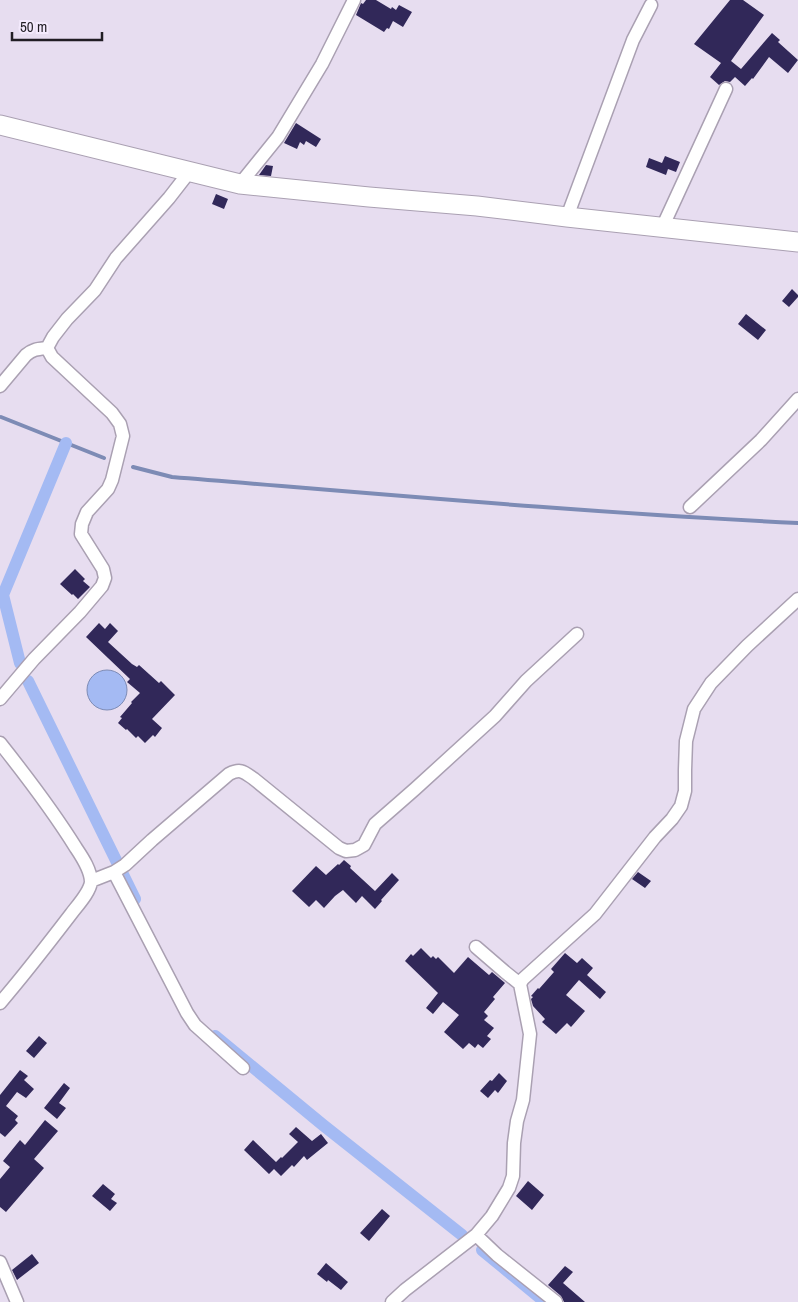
<svg xmlns="http://www.w3.org/2000/svg" width="798" height="1302" font-family="'Archivo Narrow',sans-serif">
<style>
.water{fill:#a4baf3;stroke:#7d8bb5}
.lines{fill:none;stroke-linecap:round;stroke-linejoin:round}
.stream{stroke:#7d8bb5;stroke-width:4}
.canal{stroke:#a4baf3;stroke-width:12}
.building{fill:#312859}
.street-casing{stroke:#aaa0b2;stroke-width:15}
.secondary-casing{stroke:#aaa0b2;stroke-width:21}
.street{stroke:#fff;stroke-width:12}
.secondary{stroke:#fff;stroke-width:19}
</style>
<rect width="100%" height="100%" fill="#e7ddf0"/>
<path class="water" d="M87 690a20 20 0 1 1 40 0a20 20 0 1 1-40 0Z"/>
<g class="lines">
<path class="stream" d="M1 417 104 458
M133 467 172 477C380 494 589 513 798 523"/>
<path class="canal" d="M20 663 3 595 66 443
M28 681 135 899
M215 1036 323 1125 462 1235
M482 1250 545 1302"/>
</g>
<path class="building" d="M366 0H376L391 9 392 7 396 10 399 5 412 12 403 27 393 21 389 29 387 28 384 32 356 15 361 3 363 4Z
M730 0H743L764 15 731 61 741 69 772 33 780 40 778 42 798 60 788 73 769 57 753 79 752 78 745 86 735 77 730 82 725 81 719 85 710 77 721 63 694 44Z
M296 123 321 139 316 147 306 141 304 145 300 142 297 149 284 143Z
M665 156 680 162 676 172 668 169 666 175 646 167 649 158 662 163Z
M266 165 273 166 271 176 259 175Z
M216 194 228 199 224 209 212 204Z
M792 289 798 295V297L789 307 782 301Z
M746 314 766 330 758 340 738 324Z
M75 569 85 579 83 581 90 587 78 599 73 594 72 595 60 584Z
M99 623 105 629 110 623 118 631 108 642 132 664 137 667 139 665 159 683 161 681 175 695 152 719 162 728 155 737 153 735 145 743 138 736 136 738 127 729 126 730 118 723 122 718 120 717 132 703 131 702 140 693 127 682 130 679 86 637Z
M344 860 351 866 350 868 375 891 392 873 399 880 381 900 382 901 375 909 362 896 356 903 343 890 335 896 324 908 316 900 309 907 292 891 316 866 326 875 338 864 339 865Z
M638 872 651 881 645 888 632 879Z
M421 948 431 958 433 956 436 959 438 957 454 973 468 957 489 975 492 972 505 983 493 997 495 999 484 1012 488 1016 484 1020 494 1028 487 1036 491 1039 483 1048 478 1044 475 1048 469 1043 463 1049 444 1032 459 1015 443 1002 433 1014 426 1008 438 993 405 961 411 954 413 956Z
M565 953 577 963 582 958 593 968 587 975 606 992 600 999 579 980 566 995 585 1011 571 1027 567 1023 556 1034 542 1022 545 1019 533 1006 531 999 533 997 531 996 538 988 539 989 554 972 551 969Z
M39 1036 47 1043 34 1058 26 1051Z
M20 1070 28 1076 24 1080 34 1089 26 1098 17 1092 6 1106 18 1116 15 1120 18 1123 5 1137 0 1133V1095Z
M499 1073 507 1081 498 1093 495 1090 488 1098 480 1091 490 1080 492 1081Z
M64 1083 70 1088 59 1103 66 1108 57 1119 44 1108Z
M45 1120 58 1131 34 1159 44 1168 6 1212 0 1207V1179L10 1167 3 1161 20 1140 25 1145Z
M296 1127 312 1141 321 1134 328 1143 307 1160 304 1156 294 1167 292 1165 281 1176 274 1169 269 1174 244 1150 253 1140 276 1162 281 1157 282 1158 298 1142 289 1134Z
M528 1181 544 1195 532 1210 516 1196Z
M103 1184 115 1194 111 1199 117 1203 110 1211 92 1196Z
M382 1209 390 1216 369 1241 360 1233Z
M32 1254 39 1263 17 1280 12 1270Z
M326 1263 348 1282 341 1290 328 1280 327 1282 317 1274Z
M565 1266 573 1272 563 1283 585 1302H564L561 1296 548 1285Z"/>
<g class="lines">
<defs>
<path id="street" d="M240 184 278 137 322 64 354 0
M567 217 633 40 651 5
M662 228 726 89
M0 386 26 355C33 349 38 349 47 348
M690 507 761 440 798 399
M0 699 34 659 80 612 102 586 105 578 103 569 81 534 82 524 87 512 108 489 112 480 123 436 120 424 112 413 52 357 47 348 53 337 67 319 95 290 116 258 169 198 190 171
M0 743C27 777 53 811 76 848 82 857 91 870 91 882 90 892 77 906 71 914 48 944 25 974 0 1003
M114 872 187 1013 195 1025 243 1068
M91 881 114 872 125 865 152 840 229 774C241 768 244 772 254 779L339 848 346 851 355 850 364 845 375 824 415 789 495 716 526 681 577 634
M476 947 505 972 520 984
M476 1235 497 1255 556 1302
M0 1262 17 1302
M392 1302 405 1290 476 1235 492 1216 509 1188 513 1176 514 1143 517 1121 523 1100 530 1034 520 984 523 979 595 914 655 837 672 819 681 806 685 791V770L686 741 694 709 711 683 747 646 798 599"/>
<path id="secondary" d="M0 125 240 184 369 197 477 206 567 217 798 242"/>
</defs>
<use href="#street" class="street-casing"/>
<use href="#secondary" class="secondary-casing"/>
<use href="#street" class="street"/>
<use href="#secondary" class="secondary"/>
</g>
<path d="M12 32v8h90v-8" fill="none" stroke="#211d24" stroke-width="2.5"/>
<text x="20" y="32" font-size="15" fill="#211d24" stroke="#f4eafd" stroke-width="4" paint-order="stroke">50 m</text>
</svg>
